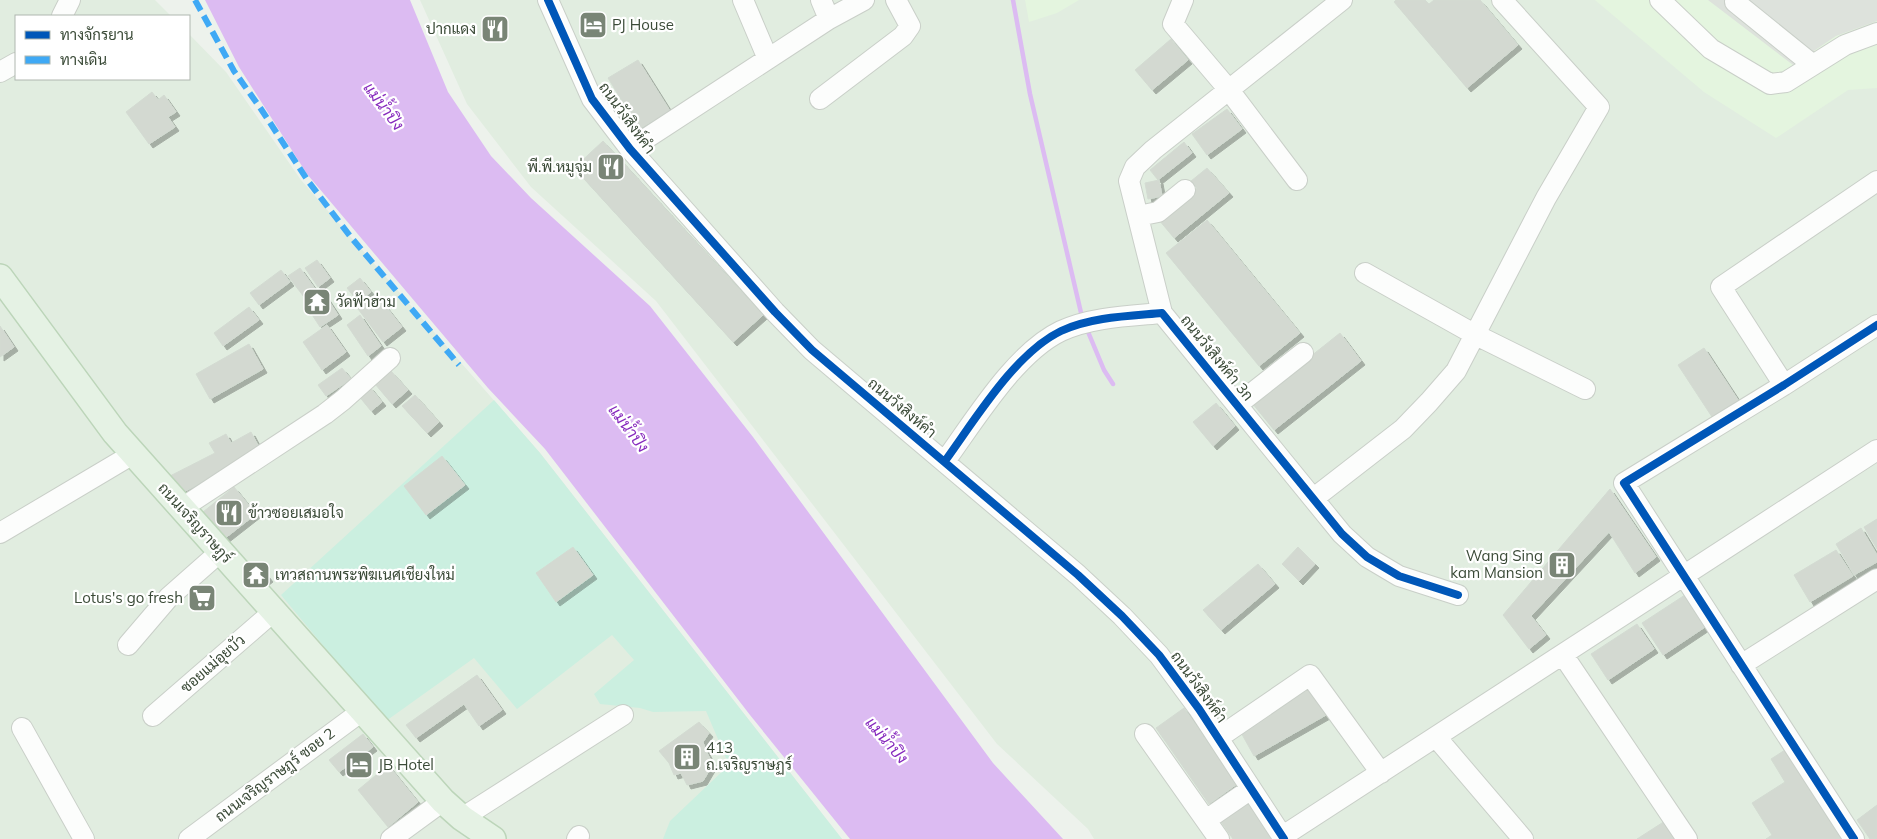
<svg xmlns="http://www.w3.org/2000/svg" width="1877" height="839" font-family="Mulish,Sarabun,sans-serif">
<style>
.residential{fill:#e1ede0}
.commercial{fill:#e4f5df}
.green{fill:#cbefe0}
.parking{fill:#dde2dc}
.water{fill:#dcbbf2}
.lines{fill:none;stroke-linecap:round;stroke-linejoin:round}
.stream{stroke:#dcbbf2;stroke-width:4.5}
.building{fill:#d3d9d1;stroke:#d3dbd2;filter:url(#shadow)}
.minor-casing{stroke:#c9cfc8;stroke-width:22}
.major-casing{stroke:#bcd5b9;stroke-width:28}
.minor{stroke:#fcfdfc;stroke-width:20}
.major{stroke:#e5f2e4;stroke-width:25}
.quiet{stroke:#3fa9f5;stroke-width:6;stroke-dasharray:12 6;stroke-linecap:butt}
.cycleway-casing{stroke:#fff;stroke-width:11}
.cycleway{stroke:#0057b8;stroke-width:8}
.labels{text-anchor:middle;stroke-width:4.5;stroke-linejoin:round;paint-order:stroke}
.poi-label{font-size:15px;fill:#3a4a37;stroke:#fff;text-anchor:start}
.street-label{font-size:15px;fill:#3a4a37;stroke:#fff}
.water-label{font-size:16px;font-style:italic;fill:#8629bd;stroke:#fff}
</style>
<defs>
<filter id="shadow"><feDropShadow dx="4" dy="4" stdDeviation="0" flood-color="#0004"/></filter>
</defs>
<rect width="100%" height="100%" fill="#edf2ec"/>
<path class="residential" d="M0 0H155L171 16H16V79H189V34L226 72 301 180 540 453 842 839H0Z
M420 0H1877V839H1094L1088 829 997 744 656 301 531 187 467 104Z"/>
<path class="commercial" d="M1025 0H1079L1057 13 1029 22Z
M1595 0H1877V88L1848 90 1776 138 1704 92Z"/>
<path class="green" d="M494 400 540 453 842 839H663L670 821 729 765 706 711 653 712 640 708 600 704 594 694 634 660 612 635 517 709 474 658 386 721 281 595Z"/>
<path class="parking" d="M1708 0H1877V21L1836 36 1793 65Z"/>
<path class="water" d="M205 0H410L448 92 491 156 531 198 650 306 753 437 993 763 1063 839H850L750 715 545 449 488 388 307 174 239 67Z"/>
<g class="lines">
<path class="stream" d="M1013 0 1030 94 1082 317
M1086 327 1104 370 1113 384"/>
</g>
<path class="building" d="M1396 0H1425L1429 4 1434 0H1480L1518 45 1467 88 1394 2Z
M1171 39 1188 60 1152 90 1135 70Z
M638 60 670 111 639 129 608 78Z
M152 92 158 100 164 95 176 112 168 117 175 127 149 144 126 112Z
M1227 109 1242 129 1207 155 1192 134Z
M603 141 763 315 733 342 574 168Z
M1184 142 1192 153 1158 180 1150 170Z
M1207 168 1229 193 1174 238 1159 220 1197 188 1191 181Z
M1159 180 1162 196 1148 199 1145 183Z
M1207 220 1300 333 1259 366 1166 253Z
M317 260 330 278 318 287 305 268Z
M300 268 318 293 307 301 288 276Z
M281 270 290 282 259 305 250 293Z
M360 278 371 292 358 302 347 288Z
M376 294 402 327 383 342 358 309Z
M325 295 338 315 320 327 307 307Z
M249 307 259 320 223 346 214 333Z
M360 315 381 346 368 356 347 325Z
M327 325 346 352 322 370 303 342Z
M0 326 14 347 0 357Z
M1340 333 1361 361 1274 430 1252 403Z
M249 344 263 369 210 399 196 374Z
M1704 348 1740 403 1714 420 1678 365Z
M342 368 351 379 326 396 318 385Z
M391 371 408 390 392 404 375 384Z
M369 386 382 402 371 411 358 395Z
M415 395 439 422 427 433 402 406Z
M1216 403 1235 426 1213 446 1193 422Z
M251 432 261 451 178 495 168 477 215 453 209 443 226 434 231 443Z
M442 456 465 485 426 515 404 486Z
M234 487 256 514 224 539 203 512Z
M1610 489 1656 557 1635 573 1609 532 1531 616 1546 635 1529 649 1503 615Z
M1877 519V549L1864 527Z
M1861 528 1877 555V562L1854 575 1836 544Z
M573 547 593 575 556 602 536 573Z
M1298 547 1315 564 1299 581 1282 564Z
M1836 550 1853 576 1810 602 1794 575Z
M256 562 269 578 256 588 243 572Z
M1258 564 1275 584 1221 630 1203 610Z
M1688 593 1708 625 1663 655 1642 623Z
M1637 624 1654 649 1608 680 1591 654Z
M477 675 502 710 479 726 464 704 416 738 406 725Z
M1311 688 1326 715 1254 756 1239 729Z
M1184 708 1237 784 1209 804 1156 728Z
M699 722 709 733 703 742 706 751 713 764 703 781 687 785 681 773 674 775 669 763 659 751Z
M363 734 373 747 339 772 329 760Z
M1785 750 1841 839H1766L1772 835 1752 803 1785 782 1771 759Z
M388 765 418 802 388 827 358 790Z
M1247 800 1273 839H1233L1219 819Z
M1877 805V839H1870L1857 820Z
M1665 821 1678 839H1637Z"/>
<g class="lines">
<defs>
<path id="minor" d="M548 0 592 99 630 149 775 312 812 350 1078 575 1122 616 1159 655 1199 709 1284 839
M743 0 768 59
M821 0 829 19
M1183 0 1173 24 1229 90 1297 180
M1660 0 1711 49 1770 84 1786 82 1845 45 1877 33
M1737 0 1735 2 1813 65
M62 16 70 0
M0 72 16 63
M820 99 903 36 910 26 896 0
M630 149 829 19 864 0
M1138 216 1158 212 1185 190
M1365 273 1474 334 1585 389
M1162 313 1129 181 1135 167 1153 150 1342 0
M1784 385 1721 287 1877 181
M1237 405 1303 353
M945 461C975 420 1015 353 1061 331 1091 317 1129 316 1162 313L1342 534 1367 557 1399 576 1458 595
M1314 498 1403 429 1429 402 1456 371 1546 198 1599 107 1502 0
M182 508 325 414 343 400 390 358
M0 533 133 454
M128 645 169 597 220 552
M1563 655 1687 839
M1741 665 1877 579
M153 716 273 612
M22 728 84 839
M1145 734 1219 839
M1436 737 1523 839
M1218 738 1310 675 1381 773
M462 818 623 715
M1206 820 1251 789
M1283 836 1877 450
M189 839 362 711
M391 839 443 801
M577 839 579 836
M1854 839 1624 483 1784 385 1877 325"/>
<path id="major" d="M0 277 115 433 443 801 462 818 493 839"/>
</defs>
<use href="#minor" class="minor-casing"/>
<use href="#major" class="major-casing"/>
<use href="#minor" class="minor"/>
<use href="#major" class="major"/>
<path class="quiet" d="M195 0 234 71 261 109 308 181 350 236 459 365"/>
<defs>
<path id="cycleway" d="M548 0 592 99 630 149 775 312 812 350 1078 575 1122 616 1159 655 1199 709 1284 839
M945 461C975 420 1015 353 1061 331 1091 317 1129 316 1162 313L1342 534 1367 557 1399 576 1458 595
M1854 839 1624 483 1784 385 1877 325"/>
</defs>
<use href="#cycleway" class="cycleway-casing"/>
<use href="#cycleway" class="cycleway"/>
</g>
<defs>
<symbol id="hotel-square" viewBox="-11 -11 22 22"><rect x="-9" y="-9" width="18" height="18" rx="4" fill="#798576" stroke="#fff"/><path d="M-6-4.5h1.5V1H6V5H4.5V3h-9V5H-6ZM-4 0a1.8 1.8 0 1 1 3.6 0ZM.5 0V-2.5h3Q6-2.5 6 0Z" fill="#fff"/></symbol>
<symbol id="restaurant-square" viewBox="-11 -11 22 22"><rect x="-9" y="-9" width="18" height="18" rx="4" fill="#798576" stroke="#fff"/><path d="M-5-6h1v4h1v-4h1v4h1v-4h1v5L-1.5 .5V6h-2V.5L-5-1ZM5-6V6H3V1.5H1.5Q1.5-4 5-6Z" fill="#fff"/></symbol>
<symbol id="temple-square" viewBox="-11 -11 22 22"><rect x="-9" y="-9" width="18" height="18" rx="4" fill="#798576" stroke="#fff"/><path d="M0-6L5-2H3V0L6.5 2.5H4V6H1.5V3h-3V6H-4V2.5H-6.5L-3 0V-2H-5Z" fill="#fff"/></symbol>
<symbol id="building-square" viewBox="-11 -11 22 22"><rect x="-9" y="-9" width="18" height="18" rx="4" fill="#798576" stroke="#fff"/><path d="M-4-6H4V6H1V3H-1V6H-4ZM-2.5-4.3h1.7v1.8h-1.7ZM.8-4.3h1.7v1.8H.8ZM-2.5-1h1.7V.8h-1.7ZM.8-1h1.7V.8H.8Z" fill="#fff"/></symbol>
<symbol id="supermarket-square" viewBox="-11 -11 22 22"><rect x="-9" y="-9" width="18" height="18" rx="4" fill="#798576" stroke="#fff"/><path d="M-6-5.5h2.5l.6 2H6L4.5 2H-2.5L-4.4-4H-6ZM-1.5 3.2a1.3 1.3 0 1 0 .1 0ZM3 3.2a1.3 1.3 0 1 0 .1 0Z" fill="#fff"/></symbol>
</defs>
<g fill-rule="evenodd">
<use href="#hotel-square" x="577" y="9" width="32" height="32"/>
<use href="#restaurant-square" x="479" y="13" width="32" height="32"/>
<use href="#restaurant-square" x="595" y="151" width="32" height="32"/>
<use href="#temple-square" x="301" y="286" width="32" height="32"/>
<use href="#restaurant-square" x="213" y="497" width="32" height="32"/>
<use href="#building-square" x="1546" y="549" width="32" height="32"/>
<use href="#temple-square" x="240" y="559" width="32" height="32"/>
<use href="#supermarket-square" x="186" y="582" width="32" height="32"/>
<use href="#building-square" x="671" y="741" width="32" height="32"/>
<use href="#hotel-square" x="343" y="749" width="32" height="32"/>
</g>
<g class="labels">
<g class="poi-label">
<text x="612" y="30">PJ House</text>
<text x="476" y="34" text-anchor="end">ปากแดง</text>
<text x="592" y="172" text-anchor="end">พี.พี.หมูจุ่ม</text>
<text x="336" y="307">วัดฟ้าฮ่าม</text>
<text x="248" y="518">ข้าวซอยเสมอใจ</text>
<text x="1543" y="561" text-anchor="end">Wang Sing<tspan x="1543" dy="17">kam Mansion</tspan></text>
<text x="275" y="580">เทวสถานพระพิฆเนศเชียงใหม่</text>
<text x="183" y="603" text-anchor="end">Lotus's go fresh</text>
<text x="706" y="753">413<tspan x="706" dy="17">ถ.เจริญราษฏร์</tspan></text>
<text x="378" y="770">JB Hotel</text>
</g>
<g class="street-label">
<text transform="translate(627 118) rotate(54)" y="5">ถนนวังสิงห์คำ</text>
<text transform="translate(1217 358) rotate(51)" y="5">ถนนวังสิงห์คำ 3ก</text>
<text transform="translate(902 408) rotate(40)" y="5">ถนนวังสิงห์คำ</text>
<text transform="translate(195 523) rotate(48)" y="5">ถนนเจริญราษฎร์</text>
<text transform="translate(213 664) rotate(-41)" y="5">ซอยแม่อุยบัว</text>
<text transform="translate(1199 687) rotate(54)" y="5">ถนนวังสิงห์คำ</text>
<text transform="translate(275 775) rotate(-37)" y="5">ถนนเจริญราษฎร์ ซอย 2</text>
</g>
<g class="water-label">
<text transform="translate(384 106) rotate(53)" y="6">แม่น้ำปิง</text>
<text transform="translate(629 428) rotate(53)" y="6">แม่น้ำปิง</text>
<text transform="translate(887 740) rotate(49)" y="6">แม่น้ำปิง</text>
</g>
</g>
<rect x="15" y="15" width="175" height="65" fill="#ffffff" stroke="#b0b7af"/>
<rect x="25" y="31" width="25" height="8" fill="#0057b8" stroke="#b0b7af"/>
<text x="60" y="40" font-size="15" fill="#3a4a37">ทางจักรยาน</text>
<rect x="25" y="56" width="25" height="8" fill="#3fa9f5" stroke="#b0b7af"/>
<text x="60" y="65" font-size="15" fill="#3a4a37">ทางเดิน</text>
</svg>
